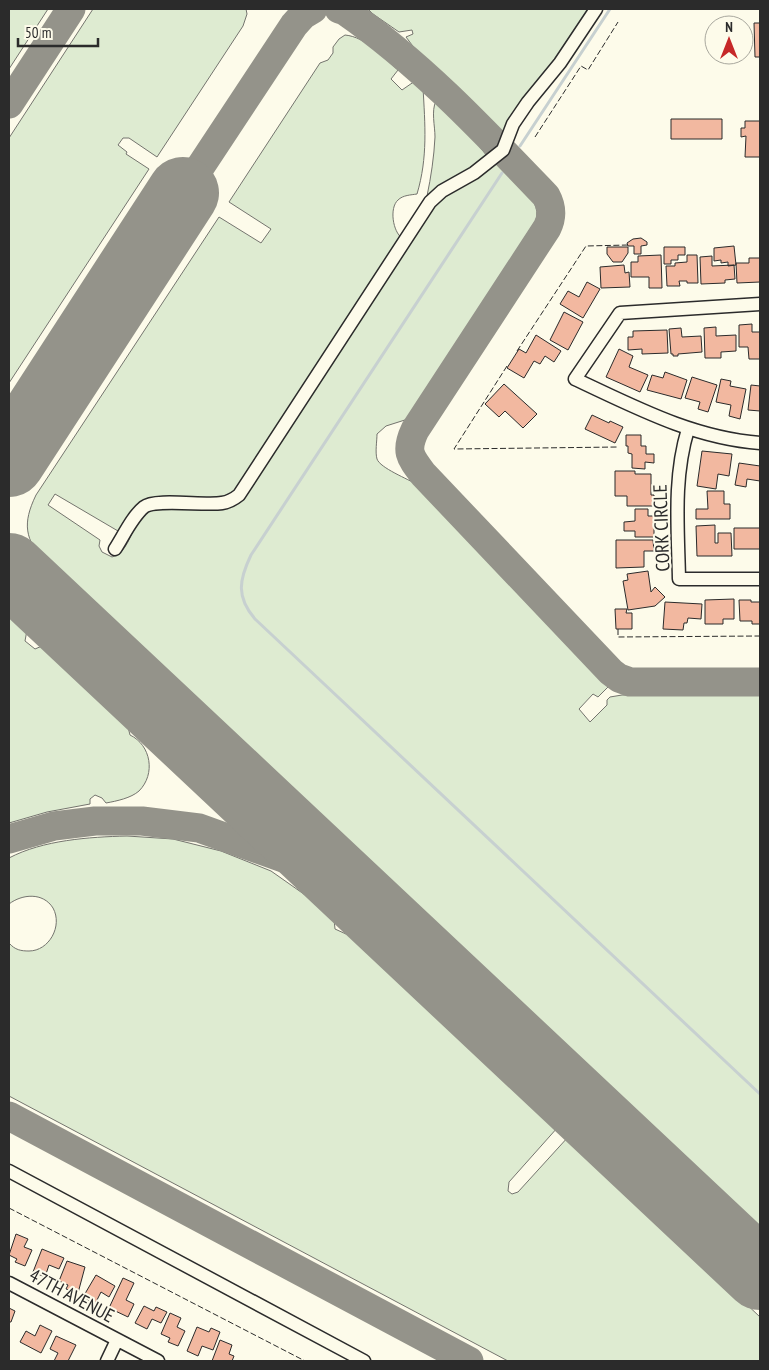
<svg xmlns="http://www.w3.org/2000/svg" width="769" height="1370" font-family="'PT Sans Narrow',sans-serif">
<style>
.green{fill:#deebd1;stroke:#74746e}
.lines{fill:none;stroke-linecap:round;stroke-linejoin:round}
.stream{stroke:#c7d0d0;stroke-width:3}
.taxiway{stroke:#94938a;stroke-width:29}
.runway{stroke:#94938a;stroke-width:72}
.building{fill:#f2b8a0;stroke:#2b2b2b}
.minor-casing{stroke:#2b2b2b;stroke-width:15}
.minor{stroke:#fdfbea;stroke-width:12}
.fence{stroke:#2b2b2b;stroke-width:1;stroke-dasharray:6 2.5;stroke-linecap:butt}
.labels{text-anchor:middle;stroke-width:4;stroke-linejoin:round;paint-order:stroke}
.street-label{font-size:19px;fill:#2b2b2b;stroke:#fdfbea}
</style>
<rect width="100%" height="100%" fill="#fdfbea"/>
<path class="green" d="M9 9H48L9 69Z
M93 9H246L247 14 243 26 157 157 129 138H123L118 145 127 152 126 154 149 169 9 383V138Z
M368 9H591L506 131 499 134 418 53 406 37 413 34 412 30 399 32 373 14Z
M345 35C366 37 383 57 398 70L391 79 402 90 415 81 423 87C425 125 428 157 417 194 411 195 403 195 398 200 389 208 393 232 402 238L243 485 228 497 159 499 130 516 118 531 55 494 48 505 100 540 99 546 102 552 112 557C127 553 130 534 138 522 141 516 147 512 152 507L231 506 433 205 460 184 494 162C509 174 543 198 536 220L408 419 386 426 377 434C377 441 375 452 377 459 380 468 408 479 418 485L609 686 598 697 593 694 579 709 590 722 607 705V700L610 697 622 695H760V1231L45 563C25 539 22 524 36 495L219 217 261 243 271 229 229 202 320 63 328 60 333 53V47L339 39Z
M436 101 456 117 487 156 430 198 427 196C431 177 434 157 435 137 435 126 431 111 436 101Z
M9 616 27 630 25 641 35 649 42 646 127 723 130 735C151 745 156 774 139 791 131 798 117 801 106 803L102 798 95 795 90 799V804L47 812 9 823Z
M127 836 173 839 221 851 271 871 318 904 334 919 335 929 346 934H352L558 1127 509 1182 508 1191 512 1194 518 1192 569 1136 760 1317V1361H508L9 1096V943C15 950 21 951 29 951 49 951 63 926 53 908 43 892 22 894 9 904V858C43 840 89 837 127 836Z"/>
<g class="lines">
<path class="stream" d="M520 146 610 9
M502 173 251 555C239 580 236 597 255 619L760 1094"/>
<path class="taxiway" d="M339 9 345 11C421 64 482 129 546 196 552 207 553 216 547 228L415 430C405 451 410 457 423 474L611 672 619 678 630 682H760
M9 104 71 9
M183 193 294 25 303 15 313 9
M9 839 54 826 95 821H142L199 828 289 860 332 882 379 916
M9 1116 469 1361"/>
<path class="runway" d="M9 461 183 193
M9 569 760 1274"/>
</g>
<path class="building" d="M754 23H760V57H755Z
M671 119H722V139H671Z
M745 121H760V157H745L746 136 741 137V128H745Z
M641 238 647 242V245L641 246V254H634V246H628L627 243 633 239Z
M734 246 736 265 728 266V262L721 263V260L714 261V248Z
M607 247H628V253L622 262H613L607 254Z
M664 247H685V255H678V260H671V264H664Z
M661 255 662 288H649V277H631V262H638V256Z
M687 255H697L698 283H687V281H679L680 286H667L666 266H675V263L687 262Z
M712 256V266L734 265 735 279 725 280V283L701 284 700 257Z
M749 258H760V282L737 283 736 263H749Z
M624 265 625 273 629 272 630 287 601 288 600 267Z
M587 282 600 289 583 318 560 304 568 291 579 297Z
M564 312 583 322 568 350 550 340Z
M752 324V332H760V359H749L748 347H739V325Z
M716 327V336L736 335V351L721 352V358H705L704 328Z
M681 328 682 337 701 336 702 352 678 354V356H673V354H671L669 329Z
M667 330 668 353 642 354V349L628 350V337H633V331Z
M536 335 561 351 554 362 545 356 540 364 534 361 524 378 507 368 519 349 526 353Z
M619 349 633 356 629 367 648 375 640 392 606 377Z
M665 372 687 380 681 399 647 390 652 375 663 378Z
M692 377 717 385 708 412 698 409 700 402 685 398Z
M721 379 731 381 730 386 746 389 740 419 729 416 731 405 716 402Z
M504 384 537 414 523 428 505 411 499 417 485 404Z
M751 385 760 386V411L748 410Z
M592 415 609 423 610 421 623 427 615 443 585 429Z
M626 435H641V446H646V454H654V463L645 462V469L632 468V454L628 453V446H626Z
M702 451 732 454 729 476 718 474 716 489 697 486Z
M739 463 760 466V481L747 479 746 487 735 485Z
M615 471H635V474H651V495H654V506H627V496H615Z
M707 491H724V504H730V519H696V509H708Z
M635 509H648V516H654V537H635V531H624V522L635 521Z
M715 525V543H718V533H731L732 556H697L696 526Z
M734 528H760V549H734Z
M616 540H653L654 551H644V567L616 568Z
M648 571 651 592 655 587 665 597 655 606 628 610 623 581 628 580 627 574Z
M734 599V619H723V624H705V600Z
M739 600H751V602H760V624H752V621H740Z
M665 602 702 604 701 619 688 618 687 623H684L683 630 663 629Z
M615 609H627L626 613H632V629H616Z
M16 1234 28 1239 24 1247 32 1250 25 1266 15 1262 17 1259 9 1255Z
M42 1249 64 1258 59 1269 49 1265 45 1277 33 1272Z
M67 1261 85 1267 78 1293 66 1289 68 1285 59 1281Z
M96 1275 115 1286 109 1297 101 1292 95 1304 83 1297Z
M123 1278 134 1283 126 1300 134 1304 128 1317 109 1308Z
M144 1306 154 1311 156 1307 167 1312 161 1323 152 1319 147 1329 135 1323Z
M9 1308 15 1311 11 1322H9Z
M170 1313 181 1318 177 1327 185 1331 178 1346 168 1342 170 1338 161 1334Z
M40 1325 52 1331 41 1353 20 1342 26 1331 35 1336Z
M197 1327 209 1332 211 1328 220 1332 213 1350 202 1346 198 1356 187 1351Z
M56 1336 76 1345 68 1361H54L58 1353 50 1349Z
M220 1340 232 1345 229 1354 234 1356 232 1361H212Z"/>
<g class="lines">
<defs>
<path id="minor" d="M760 304 620 313 575 379C635 407 693 438 760 443
M688 429C673 478 678 528 679 579H760
M115 549C124 535 132 517 144 507 155 498 205 506 222 503 229 502 234 499 239 495L430 202 442 191 474 173 503 150 513 124 528 102 560 63 596 9
M9 1171 364 1361
M9 1283 158 1361
M107 1361 117 1340"/>
</defs>
<use href="#minor" class="minor-casing"/>
<use href="#minor" class="minor"/>
<path class="fence" d="M535 137 581 66 588 70 618 22
M517 351 586 246 628 245
M507 366 454 449 618 447
M618 629V637L760 636
M9 1208 305 1361"/>
</g>
<g class="labels">
<g class="street-label">
<text transform="translate(661 528) rotate(-92)" y="7">CORK CIRCLE</text>
<text transform="translate(72 1295) rotate(28)" y="7">47TH AVENUE</text>
</g>
</g>
<rect width="769" height="1370" fill="none" stroke="#2b2b2b" stroke-width="20"/>
<g transform="translate(729 40)"><circle r="24" fill="#fdfbea" stroke="#a9a89e"/>
<path d="M0-4L9 19L0 12L-9 19Z" fill="#c62828"/>
<text y="-8" font-size="14" font-weight="bold" text-anchor="middle" fill="#2b2b2b">N</text>
</g>
<path d="M18 38v8h80v-8" fill="none" stroke="#2b2b2b" stroke-width="2.5"/>
<text x="25" y="38" font-size="15" fill="#2b2b2b" stroke="#fdfbea" stroke-width="4" paint-order="stroke">50 m</text>
</svg>
